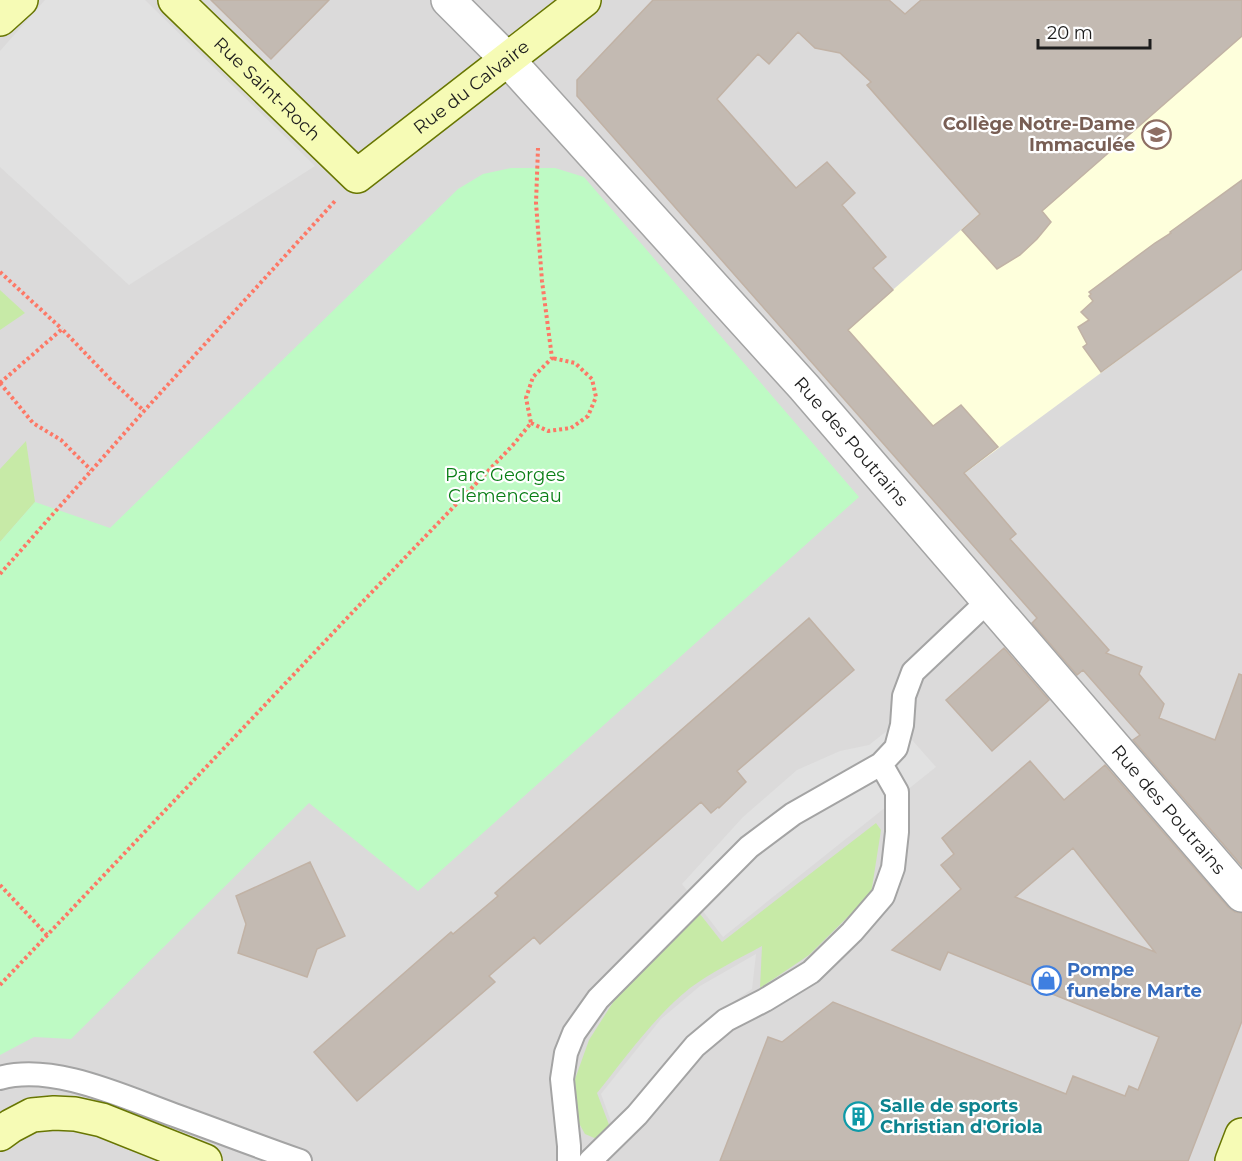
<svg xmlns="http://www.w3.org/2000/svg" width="1242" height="1161" font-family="Montserrat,sans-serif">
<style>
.residential{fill:#dbdada}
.education{fill:#feffdc}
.grass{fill:#c7eaa7}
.park{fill:#befac4}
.parking{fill:#e1e1e1}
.building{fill:#c3bab2;stroke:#c1b2a5;stroke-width:1.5;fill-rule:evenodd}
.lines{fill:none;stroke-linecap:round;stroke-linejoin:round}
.lane-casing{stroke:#a4a4a4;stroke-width:26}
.street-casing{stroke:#a4a4a4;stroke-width:36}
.secondary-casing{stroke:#687602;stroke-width:36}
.path{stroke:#fd7866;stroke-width:4;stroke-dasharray:3 3;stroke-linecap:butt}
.lane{stroke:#fff;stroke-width:22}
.street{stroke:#fff;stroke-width:33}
.secondary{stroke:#f6fbb5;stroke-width:33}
.labels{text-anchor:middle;stroke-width:4.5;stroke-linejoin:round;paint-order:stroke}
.street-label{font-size:18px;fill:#1d1d1d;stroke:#fff}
.education-label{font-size:18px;font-weight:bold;fill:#785e54;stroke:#fff;text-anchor:end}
.park-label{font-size:18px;fill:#097e15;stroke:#fff}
.shop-label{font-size:18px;font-weight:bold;fill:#366cbe;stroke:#fff;text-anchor:start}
.culture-label{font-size:18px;font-weight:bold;fill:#0d838f;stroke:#fff;text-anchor:start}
</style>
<rect width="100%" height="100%" fill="#efebe3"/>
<path class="residential" d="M0 0H1242V1161H0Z"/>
<path class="education" d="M1222 0H1242V269L931 498 811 362Z"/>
<path class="grass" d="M0 290 25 313 0 330Z
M26 441 35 502 0 542V469Z
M876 823 881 830 871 894 809 955 760 988 762 946C740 958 710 973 690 988 654 1017 626 1057 597 1093L611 1130 599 1140 585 1134 576 1118 575 1079 589 1040 617 996 700 914 722 942Z"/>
<path class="park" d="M511 168H555L584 177 859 497 418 891 309 803 71 1039 34 1037 0 1055V542L35 502 110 528 458 189 483 174Z"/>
<path class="parking" d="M45 0H145L315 166 129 285 0 167V51Z
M897 723 936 767 723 937 682 884 743 817 797 770 840 751 869 745Z
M756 954 752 989 713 1016 668 1058 613 1127 601 1094 661 1019 700 986Z"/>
<path class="building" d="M211 0H329L271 59Z
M653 0H889L905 14 921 0H1242V36L1042 211 1051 222 1037 239 1020 255 997 269 962 230 980 214 867 85 871 82 840 53 815 48 798 32 769 64 758 54 717 99 796 188 827 162 855 193 842 205 886 257 873 268 893 290 848 330 933 426 961 405 998 447 964 473 1016 534 1010 539 1109 650 1106 653 1142 667 1139 674 1164 704 1159 718 1215 740 1239 674 1242 675V866L1133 740 1140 735 1083 670 1077 675 1032 623 1037 618 577 96V80Z
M1242 180V269L1101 372 1083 347 1087 344 1078 327 1089 320 1081 312 1093 301 1089 296 1091 294 1089 292 1155 243 1171 233 1170 232Z
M809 618 854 670 737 771 746 782 719 808 718 807 711 813 701 802 540 944 534 937 489 976 495 982 357 1101 314 1052 451 932 453 934 498 896 495 893Z
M1004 648 1049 700 992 751 946 700Z
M1030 761 1064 800 1105 765 1228 907 1235 912 1242 913V1021L1188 1161H720L768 1037 782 1042 833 1002 1066 1094 1073 1076 1125 1096 1129 1086 1138 1090 1159 1037 948 952 940 970 892 950 961 889 941 865 954 854 942 838ZM1073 848 1155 952 1015 897Z
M310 862 345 936 317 949 307 977 238 953 246 924 236 896Z"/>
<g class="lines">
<defs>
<path id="lane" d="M0 1078C53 1063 124 1097 174 1115 216 1130 257 1146 300 1161
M569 1161V1146L562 1079 566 1053 574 1033 598 999 749 847 793 814 881 764 896 748 902 725 904 696 913 672 988 601
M590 1161 637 1115 695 1046 726 1020 765 1000 811 972 852 932 883 896 893 868 897 832V792L881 764"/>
<g id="street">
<path id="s1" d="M448 0 508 60 804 387 1242 895"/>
</g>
<g id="secondary">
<path id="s2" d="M175 0 357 176 584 0"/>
<path d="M0 19 21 0"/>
<path d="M0 1134 11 1126 32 1115 54 1113 75 1114 102 1120 205 1161"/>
<path d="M1232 1161 1242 1135"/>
</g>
</defs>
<use href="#lane" class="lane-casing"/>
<use href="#street" class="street-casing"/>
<use href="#secondary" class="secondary-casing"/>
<path class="path" d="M0 272 62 329
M0 383 62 329 110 379 144 411
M0 383 33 423 61 440 91 470
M531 423 548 431 571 428 588 416 596 397 592 379 575 363 552 358
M0 574 144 411 335 201
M0 885 47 935
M0 985 349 616 513 445 531 423 526 398 533 377 552 358 542 281 536 203 538 148"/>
<use href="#lane" class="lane"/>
<use href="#street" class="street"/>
<use href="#secondary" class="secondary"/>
</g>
<defs>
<symbol id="school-ring" viewBox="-11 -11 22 22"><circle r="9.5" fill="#fff" stroke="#8d6e63" stroke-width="1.5"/><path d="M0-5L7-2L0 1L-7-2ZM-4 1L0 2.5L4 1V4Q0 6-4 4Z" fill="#8d6e63"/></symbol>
<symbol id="shop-ring" viewBox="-11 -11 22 22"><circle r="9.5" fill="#fff" stroke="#3f7fe0" stroke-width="1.5"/><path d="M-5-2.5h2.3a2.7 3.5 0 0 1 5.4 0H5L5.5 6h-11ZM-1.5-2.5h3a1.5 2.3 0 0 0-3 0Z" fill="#3f7fe0"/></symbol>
<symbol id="building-ring" viewBox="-11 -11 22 22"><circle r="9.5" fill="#fff" stroke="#0f9aa8" stroke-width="1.5"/><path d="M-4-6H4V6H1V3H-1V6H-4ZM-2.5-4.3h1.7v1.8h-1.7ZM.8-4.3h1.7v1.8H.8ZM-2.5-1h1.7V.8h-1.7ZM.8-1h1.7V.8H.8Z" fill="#0f9aa8"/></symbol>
</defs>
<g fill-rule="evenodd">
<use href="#school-ring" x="1140" y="118" width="33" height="33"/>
<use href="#shop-ring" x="1030" y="964" width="33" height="33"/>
<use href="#building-ring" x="842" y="1100" width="33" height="33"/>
</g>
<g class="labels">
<g class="street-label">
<text dy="6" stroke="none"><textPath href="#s2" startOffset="128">Rue Saint-Roch</textPath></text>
<text dy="6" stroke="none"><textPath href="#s2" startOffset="398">Rue du Calvaire</textPath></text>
<text dy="6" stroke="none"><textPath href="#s1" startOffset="598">Rue des Poutrains</textPath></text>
<text dy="6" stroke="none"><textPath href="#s1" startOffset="1084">Rue des Poutrains</textPath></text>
</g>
<g class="education-label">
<text x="1135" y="130">Collège Notre-Dame<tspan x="1135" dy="21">Immaculée</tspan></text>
</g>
<g class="park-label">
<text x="505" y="481">Parc Georges<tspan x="505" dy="21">Clemenceau</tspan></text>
</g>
<g class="shop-label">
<text x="1067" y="976">Pompe<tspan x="1067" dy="21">funebre Marte</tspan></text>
</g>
<g class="culture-label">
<text x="880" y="1112">Salle de sports<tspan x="880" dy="21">Christian d'Oriola</tspan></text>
</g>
</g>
<path d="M1038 39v9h112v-9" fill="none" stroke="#1d1d1d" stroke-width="3"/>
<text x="1047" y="39" font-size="18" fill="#1d1d1d" stroke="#ffffff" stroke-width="4.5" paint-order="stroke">20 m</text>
</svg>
